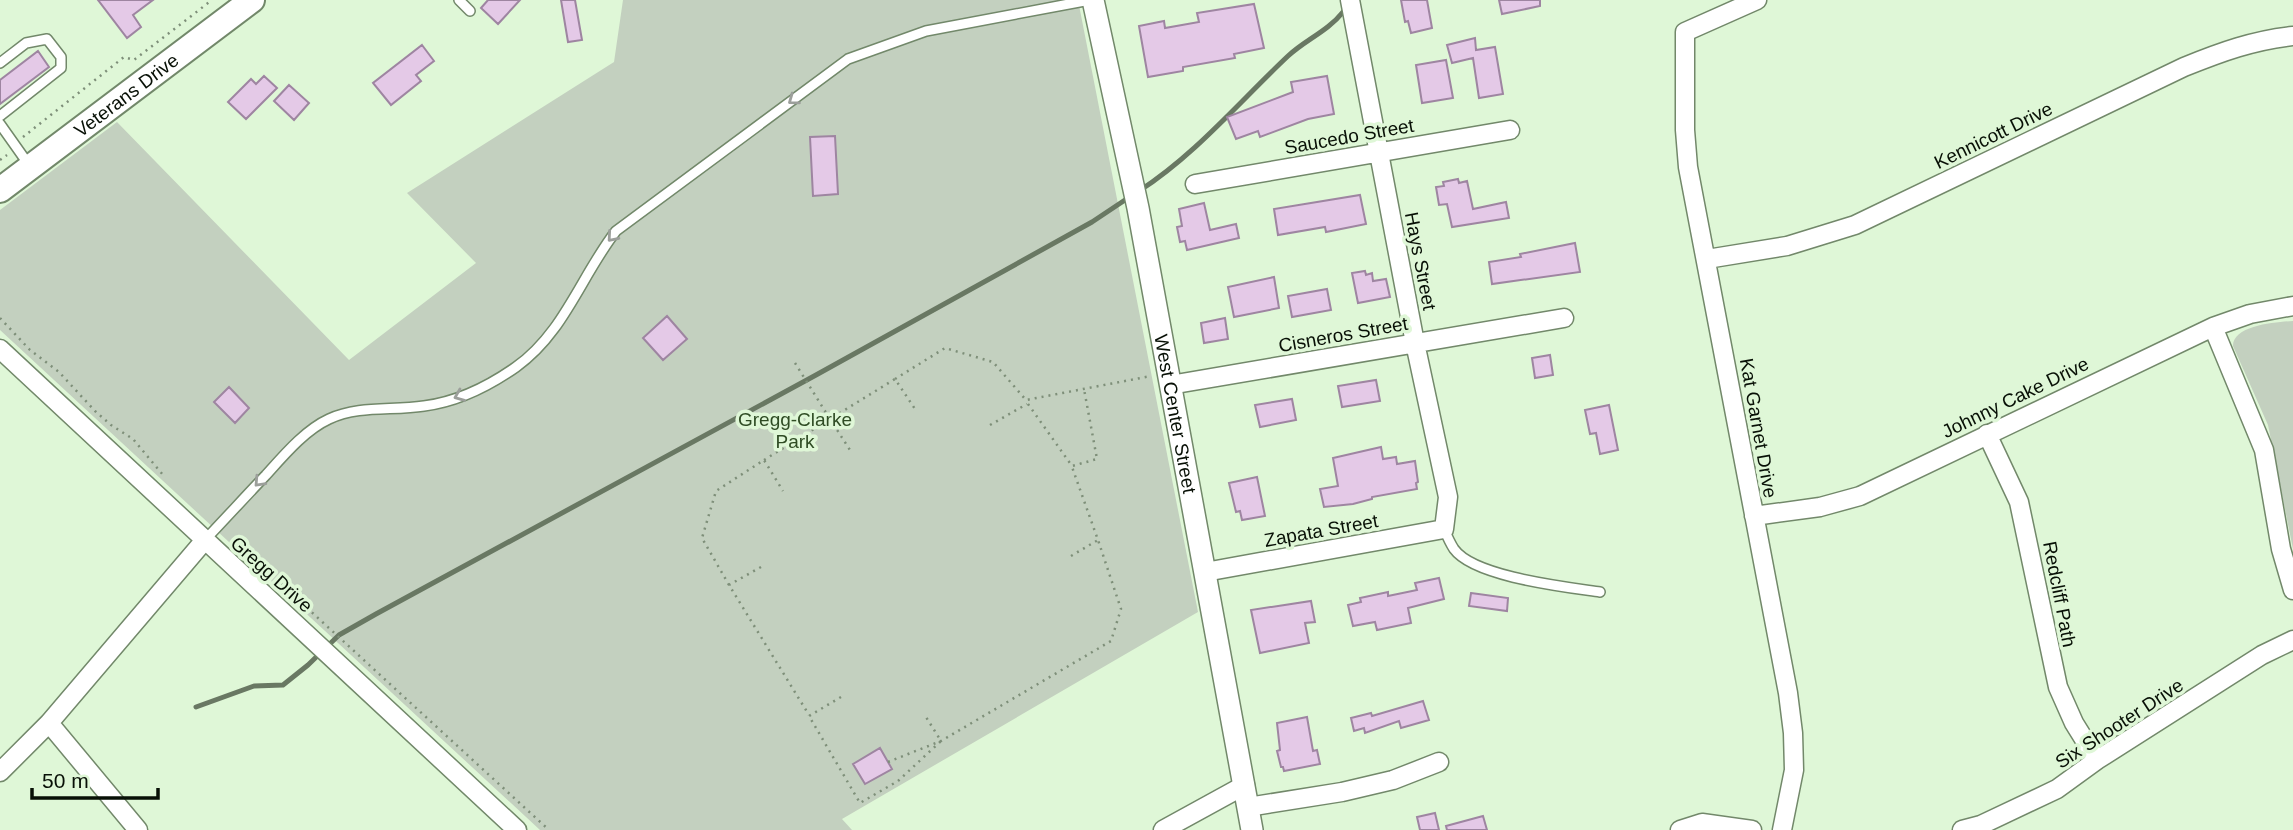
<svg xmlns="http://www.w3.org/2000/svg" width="2293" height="830" font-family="Arial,sans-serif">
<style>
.green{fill:#c3d0bf}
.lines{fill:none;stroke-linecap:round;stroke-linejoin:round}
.stream{stroke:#697863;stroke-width:5}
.building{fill:#e4c9e7;stroke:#9e85a1;stroke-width:2}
.service-casing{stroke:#72886a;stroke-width:12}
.minor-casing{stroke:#72886a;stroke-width:21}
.tertiary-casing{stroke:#72886a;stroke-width:24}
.secondary-casing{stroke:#72886a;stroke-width:28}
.path{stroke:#7e8f79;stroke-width:2.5;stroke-dasharray:2 5;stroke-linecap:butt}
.service{stroke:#fff;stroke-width:9}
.minor{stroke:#fff;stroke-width:18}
.tertiary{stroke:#fff;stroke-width:21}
.secondary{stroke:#fff;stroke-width:24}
.oneway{stroke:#9c9f9b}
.labels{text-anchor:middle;stroke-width:7;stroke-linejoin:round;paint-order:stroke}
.street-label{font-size:19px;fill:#081006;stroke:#dff7d7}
.park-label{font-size:19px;fill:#2f4c24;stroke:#dff7d7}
</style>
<rect width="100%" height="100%" fill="#dff7d7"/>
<path class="green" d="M623 0H1078L1198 612 842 819 852 830H540L0 330V210L117 122 349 360 476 263 407 193 614 62Z
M2293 321V549L2268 425 2233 346C2233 325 2277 322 2293 321Z"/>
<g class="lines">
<path class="stream" d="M1139 191C1196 154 1239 102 1288 56 1305 40 1328 31 1343 12
M196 707 254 686 283 685 308 665 339 635 376 614 816 375 1092 222 1131 196"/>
</g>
<path class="building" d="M98 0H153L133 15 141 27 127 38Z
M488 0H520L498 24 481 8Z
M561 0H575L582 40 568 42Z
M1401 0H1427L1432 28 1411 33 1408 21 1405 22Z
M1499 0H1540V6L1502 14Z
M1254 4 1264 48 1234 54 1235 58 1183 67V71L1148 77 1139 26 1164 21 1165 28 1199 22 1197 13Z
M1475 38 1476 50 1495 47 1503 94 1479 98 1473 58 1452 63 1447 45Z
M422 45 434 61 416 75 421 81 391 105 373 83Z
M38 51 49 67 0 104V80Z
M1446 60 1453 98 1422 103 1416 65Z
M264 76 277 88 246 119 228 102 251 79 256 84Z
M1327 76 1334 114 1308 119 1260 137 1258 131 1236 139 1227 117 1293 92 1291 82Z
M289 85 309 103 294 120 274 101Z
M835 136 838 194 813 196 810 137Z
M1458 179 1459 183 1467 181 1473 209 1506 202 1509 218 1452 227 1447 204 1439 205 1436 187 1444 186 1443 182Z
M1360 195 1366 224 1326 232 1325 227 1278 235 1274 209Z
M1204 203 1210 230 1236 224 1239 238 1187 250 1185 241 1180 242 1177 227 1182 226 1179 209Z
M1575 243 1580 272 1492 284 1489 262 1521 257 1520 254Z
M1365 271 1366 275 1372 273 1373 281 1386 279 1390 297 1358 303 1352 273Z
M1274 277 1279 308 1234 317 1228 287Z
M1327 289 1331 310 1292 317 1288 296Z
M667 316 687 339 663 360 643 338Z
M1225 318 1228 339 1204 343 1201 323Z
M1550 355 1553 375 1535 378 1532 358Z
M1376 380 1380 401 1342 407 1338 386Z
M229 387 249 408 235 423 214 402Z
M1292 399 1296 420 1260 427 1255 405Z
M1609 405 1618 450 1600 454 1596 433 1590 434 1585 410Z
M1381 447 1383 459 1396 457 1397 464 1415 461 1418 482 1416 483 1417 489 1372 497V499L1353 504 1324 507 1320 489 1338 486 1333 458Z
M1257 477 1265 516 1242 520 1240 511 1236 512 1229 483Z
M1439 578 1444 599 1408 608 1411 623 1377 630 1375 622 1353 626 1348 605 1361 602 1360 598 1388 592V596L1417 590 1415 583Z
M1471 593 1508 598 1507 611 1469 606Z
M1311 601 1315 622 1305 623 1309 643 1260 653 1251 610Z
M1423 701 1429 720 1401 728 1399 721 1365 733 1364 728 1354 731 1351 718 1371 713 1372 716Z
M1307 717 1313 751 1317 750 1320 764 1284 771 1283 767H1281L1277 751 1280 750 1277 723Z
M880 748 892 769 865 784 853 764Z
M1435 813 1439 830H1420L1417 817Z
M1483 816 1487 830H1447L1446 826Z"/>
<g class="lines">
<defs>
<path id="service" d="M459 0 470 11
M0 63 26 43 47 39 61 57V68L0 116
M0 124 29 165
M1444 529C1447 536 1450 543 1454 549 1474 577 1566 587 1600 592
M204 541C225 519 245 497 266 475 284 455 305 430 329 419 359 405 392 411 424 406 456 402 489 386 516 367 564 333 581 276 616 231L848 59 926 31 1090 0"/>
<path id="minor" d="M1757 0 1685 32V130L1688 167 1788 693 1793 733 1794 770 1782 830
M1195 184 1510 130
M1707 259 1787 246 1855 225 2184 67C2221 52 2254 40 2293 36
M2213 327 2264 450 2281 549 2293 590
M0 349 517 830
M1170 385 1564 318
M1987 434 2019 502 2058 687 2074 723 2097 760
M1754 516 1820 507 1860 496 2213 327 2250 314 2293 306
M1205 572 1444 529 1448 497 1415 343 1350 0
M49 723 138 830
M0 772 49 723 204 541
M1248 807 1342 792 1393 780 1439 762
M1163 830 1245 785
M1680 830 1702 823 1752 830
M1962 830 1981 825 2057 789 2097 760 2262 655 2293 640"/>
<g id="tertiary">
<path id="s1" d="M1093 0 1138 208 1252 830"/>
</g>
<g id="secondary">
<path id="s2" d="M0 190 252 0"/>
</g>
</defs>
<use href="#service" class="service-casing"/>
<use href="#minor" class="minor-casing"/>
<use href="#tertiary" class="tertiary-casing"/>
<use href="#secondary" class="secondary-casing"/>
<path class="path" d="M23 137 124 57 134 60 212 0
M0 160 7 155
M0 318 30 350 59 372 95 411 111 425 133 439 163 475
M795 363 830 419 895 379 915 409
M895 379 945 348 993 362 1026 400 1151 376
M1028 404 1072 466 1097 459 1084 389
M990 425 1027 404
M764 460 830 419 850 450
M1071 556 1098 540 1072 467
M761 567 729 585 809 715
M281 584 549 830
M729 585 702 538 716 491 764 460 783 491
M841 697 809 716 860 803 898 781 941 741 926 717
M888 762 941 741 1111 641 1121 609 1098 540"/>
<use href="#service" class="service"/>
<use href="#minor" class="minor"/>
<use href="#tertiary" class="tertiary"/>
<use href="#secondary" class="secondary"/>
</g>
<defs><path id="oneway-chevron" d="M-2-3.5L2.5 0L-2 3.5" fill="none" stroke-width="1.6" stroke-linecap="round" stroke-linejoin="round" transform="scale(1.75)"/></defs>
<g class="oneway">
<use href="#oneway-chevron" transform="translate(793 100) rotate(144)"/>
<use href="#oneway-chevron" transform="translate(612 237) rotate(131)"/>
<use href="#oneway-chevron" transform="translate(459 396) rotate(158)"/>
<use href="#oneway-chevron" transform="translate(259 482) rotate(133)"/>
</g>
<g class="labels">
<g class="street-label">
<text dy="7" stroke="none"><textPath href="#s2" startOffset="158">Veterans Drive</textPath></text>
<text transform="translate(1993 135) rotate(-26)" y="7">Kennicott Drive</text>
<text transform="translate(1349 136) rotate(-10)" y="7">Saucedo Street</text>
<text transform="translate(1421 261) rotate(79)" y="7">Hays Street</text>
<text transform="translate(1343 334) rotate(-10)" y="7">Cisneros Street</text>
<text transform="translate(2015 397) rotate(-26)" y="7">Johnny Cake Drive</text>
<text dy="7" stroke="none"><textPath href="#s1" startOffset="422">West Center Street</textPath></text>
<text transform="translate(1759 428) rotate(80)" y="7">Kat Garnet Drive</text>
<text transform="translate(1321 530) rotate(-10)" y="7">Zapata Street</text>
<text transform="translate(272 574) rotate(42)" y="7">Gregg Drive</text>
<text transform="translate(2060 594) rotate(79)" y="7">Redcliff Path</text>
<text transform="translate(2119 723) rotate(-33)" y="7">Six Shooter Drive</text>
</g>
<g class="park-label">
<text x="795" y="426">Gregg-Clarke<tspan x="795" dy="22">Park</tspan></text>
</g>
</g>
<path d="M32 788v10h126v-10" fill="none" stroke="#081006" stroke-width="3.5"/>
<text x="42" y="788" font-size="21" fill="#081006" stroke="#dff7d7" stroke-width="5" paint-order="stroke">50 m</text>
</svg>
